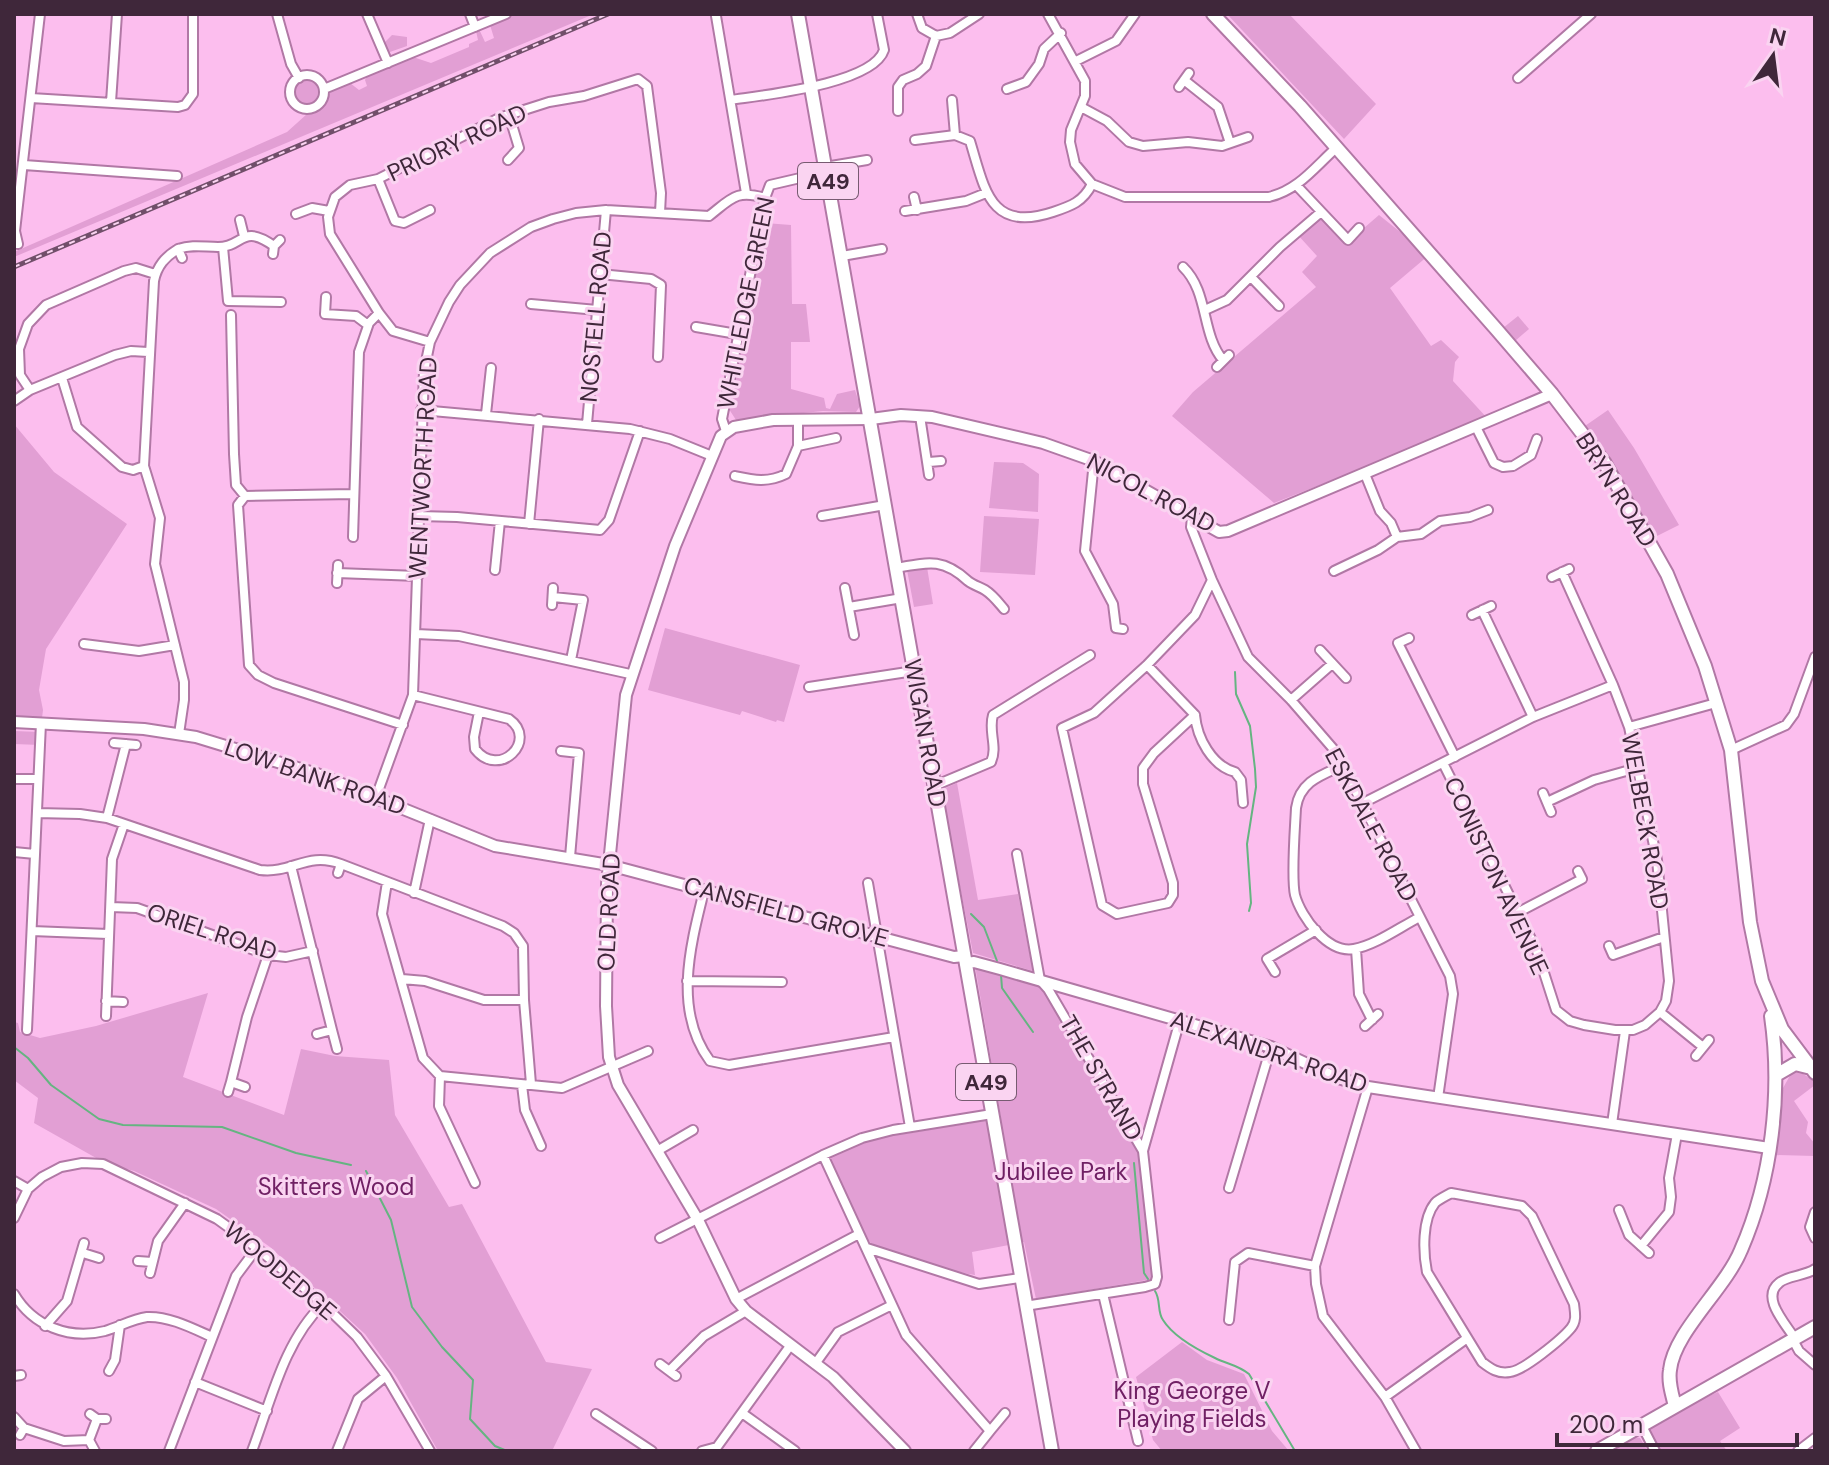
<svg xmlns="http://www.w3.org/2000/svg" width="1829" height="1465" font-family="'DM Sans',sans-serif">
<style>
.green{fill:#e29fd4}
.lines{fill:none;stroke-linecap:round;stroke-linejoin:round}
.stream{stroke:#65b481;stroke-width:2}
.minor-casing{stroke:#b178a5;stroke-width:12}
.tertiary-casing{stroke:#b178a5;stroke-width:14}
.secondary-casing{stroke:#b178a5;stroke-width:16}
.primary-casing{stroke:#b178a5;stroke-width:16}
.minor{stroke:#fff;stroke-width:8}
.tertiary{stroke:#fff;stroke-width:10}
.secondary{stroke:#fff;stroke-width:12}
.primary{stroke:#fff;stroke-width:12}
.rail-casing{stroke:#714f6a;stroke-width:5}
.rail{stroke:#fad4f1;stroke-width:2;stroke-dasharray:6;stroke-linecap:butt}
.labels{text-anchor:middle;stroke-width:6;stroke-linejoin:round;paint-order:stroke}
.shield{fill:#fad4f1;stroke:#775b71;stroke-width:2}
.shield-label{font-size:22px;font-weight:bold;fill:#3f273a}
.street-label{font-size:24px;fill:#3f273a;stroke:#fad4f1}
.park-label{font-size:24px;fill:#702064;stroke:#fad4f1}
</style>
<rect width="100%" height="100%" fill="#fcbeee"/>
<path class="green" d="M516 14H594L14 257V252L287 132 307 114 319 109 332 90 350 83 359 90 367 86 365 80 367 76 413 57 431 63 469 47V44L478 40 476 31 479 29 485 42 494 38 490 25Z
M1227 14H1289L1376 104 1344 139Z
M392 35 407 37V46L387 53 383 44Z
M294 92a12 12 0 1 1 24 0a12 12 0 1 1-24 0Z
M1321 215 1349 241 1379 215 1429 255 1390 288 1431 346 1441 340 1459 357 1455 362 1453 381 1488 419 1274 503 1172 416 1193 392 1316 287 1302 272 1317 256 1297 234Z
M765 223 791 225 792 304H806L810 342H791V389L824 398 826 408 830 409 837 394 855 390 860 406 856 412 823 411 736 420 727 406Z
M1518 316 1529 329 1515 341 1503 328Z
M1608 410 1634 448 1679 525 1651 539 1582 428Z
M14 424 54 472 127 524 46 649 39 690 43 710 42 718 14 717Z
M994 462 1023 463 1039 474 1038 512 989 508Z
M984 516 1039 519 1035 575 980 572Z
M927 567 933 604 914 607 907 570Z
M665 628 800 665 784 722 777 720 776 722 742 711 740 715 648 690Z
M14 731 40 732V745L14 744Z
M957 783 978 900 1018 894 1033 971 973 953 941 790Z
M975 966 1041 986 1143 1154 1153 1279 1036 1299 1024 1242 972 1252 975 1275C958 1273 878 1252 869 1241 853 1223 839 1180 829 1157L866 1140 1001 1118Z
M208 993 183 1077 284 1115 301 1049 335 1056 389 1060 395 1115 449 1207 462 1204 546 1362 592 1369 552 1451H438L397 1378 365 1334 270 1247 216 1209 134 1171 105 1163 34 1123 38 1098 14 1080V1022L18 1023 20 1032 40 1038 96 1026Z
M1792 1072 1803 1074 1815 1081V1085L1794 1101 1808 1122 1806 1133 1815 1144V1156L1773 1155 1783 1088Z
M1182 1342 1207 1360 1244 1374 1272 1431 1289 1451H1162L1153 1440 1136 1377Z
M1718 1392 1740 1428 1720 1441 1727 1451H1655L1642 1426Z
M1635 1437 1640 1438 1648 1451H1613Z"/>
<g class="lines">
<path class="stream" d="M1235 672 1236 694 1250 726 1255 769 1256 787 1247 844 1251 903 1249 911
M971 914 984 927 997 961
M1001 975 1002 988 1033 1032
M14 1047 28 1058 51 1085 99 1119 123 1125 222 1127 296 1153 351 1165
M1134 1163 1144 1273 1148 1279
M366 1171 391 1220 412 1307 442 1347 473 1380 470 1419 495 1446 507 1451
M1155 1291C1161 1300 1157 1312 1163 1320 1173 1336 1198 1350 1215 1358 1227 1364 1238 1365 1249 1374L1295 1451"/>
<defs>
<path id="minor" d="M277 14 291 64 299 78
M367 14 388 63
M470 14 475 27
M917 14 922 28 936 36 950 33 979 14
M1048 14 1085 81V96L1071 130 1070 142 1075 164 1092 184 1125 197H1269C1298 190 1314 168 1335 149
M716 16 746 193
M1076 61 1116 41 1135 14
M290 92a17 17 0 1 1 34 0a17 17 0 1 1-34 0Z
M1518 78 1591 14
M1184 80 1218 107 1230 143
M1179 87 1189 73
M324 89 506 14
M1007 89 1026 82 1039 64 1044 49 1061 33
M31 98 178 107 185 105 193 94V14
M731 100C764 95 873 84 884 50L877 14
M952 100 955 135 970 141C985 190 990 233 1053 212 1071 206 1083 202 1092 184
M111 102 117 14
M1081 107 1107 121 1129 142 1143 146 1188 142 1222 146 1248 137
M898 111V87L903 80 917 74 926 66 936 36
M915 140 955 135
M508 160 519 148 509 115
M24 165 177 176
M825 167 867 160
M378 179 395 221 404 223 430 210
M1297 186 1348 240 1359 228
M914 197 917 210
M905 211 966 201 986 193
M296 214 312 208 329 211
M240 220 244 236
M18 244 15 231 40 14
M223 247 228 301 281 302
M178 249C193 244 204 247 218 247 244 247 241 223 274 246
M273 254 274 246 280 240
M842 256 882 249
M1183 267C1209 292 1201 334 1223 360
M600 274 651 279 661 285 658 357
M1251 277 1279 306
M326 297 325 314 356 316 368 325
M531 304 597 310
M1205 310 1227 300 1280 247 1321 212
M231 315 234 454 236 485 245 496 238 505 249 665 258 675 274 683 403 725
M696 327 737 334
M430 342 393 331 379 313 330 234 328 217 335 197 350 185 378 179 499 118 549 102 584 96 638 79 647 86 661 193 660 213
M1217 367 1229 355
M62 378 77 427 122 467 133 470 144 466
M30 390 20 375 19 349 28 324 46 305 124 271 136 268 155 274
M14 401 30 390 115 355 131 351 148 352
M421 410 630 429 670 439 712 456
M486 414 491 368
M920 416 929 475
M587 424 606 210
M1476 427 1494 463 1503 467 1513 466 1531 455 1537 439
M726 431 722 419 765 198 770 185 826 172
M798 446 836 438
M1094 461 1085 551 1113 604 1116 628 1123 629
M929 462 941 461
M1365 474 1380 511 1391 523 1397 537
M735 476C754 480 768 483 786 474L798 446V419
M245 496 353 494
M419 516 457 517 600 530 609 520 640 431
M822 516 885 505
M1192 517 1191 527 1212 580 1248 657 1291 700 1336 752 1450 976 1453 994 1438 1098
M529 524 539 419
M353 537 359 352 369 323 379 313
M896 568C929 562 943 558 968 581 973 585 980 587 985 590 993 595 998 602 1004 609
M495 570 500 521
M1334 571 1378 550 1397 537 1421 534 1440 521 1470 517 1488 510
M337 573 418 576
M1552 577 1569 569
M337 583 338 565
M845 588 854 635
M553 597 583 600 571 660
M552 605 553 588
M849 607 902 598
M1482 610 1533 717
M1472 615 1491 606
M416 634 459 636 630 674
M1409 638 1398 643 1455 757
M84 644 139 651 175 645
M1320 650 1346 678
M1147 665 1195 715 1154 753 1143 768V784L1173 883V895L1168 903 1117 914 1102 905 1062 728 1094 713 1147 665 1195 615 1212 580
M809 687 914 671
M413 695 509 719C539 740 499 780 475 749L474 737 479 712
M1291 700 1332 664
M1195 715C1197 738 1212 766 1235 772L1241 780 1243 803
M1629 727 1716 703
M179 734 184 700V682L155 564 160 518 144 466 154 281C157 266 165 257 178 249L182 258
M114 743 136 745
M1731 750 1786 725 1794 714 1815 657
M561 751 579 753 570 857
M1443 763 1537 951 1556 1010 1570 1021 1584 1025 1615 1030H1633L1645 1025 1660 1012 1666 1001 1669 981 1657 860 1629 727 1613 685 1562 572
M1344 765C1322 775 1300 781 1296 808 1295 829 1291 877 1295 895 1301 917 1328 954 1354 949 1376 945 1400 927 1420 917
M14 779H38
M934 786 991 762C998 747 988 731 993 715L1090 655
M1543 793 1551 812
M376 797 413 695 424 371 430 342 449 302 460 285 490 253 531 227 553 219 576 213 606 210 709 216C731 199 736 189 765 198
M1547 802 1594 780 1637 768
M1363 803 1533 717 1613 685
M37 813 80 814 107 818 260 870C292 874 307 851 341 864L338 873
M107 818 126 744
M14 852 35 854
M1017 854 1040 980 1048 989 1143 1151 1157 1277 1155 1284 1145 1287 1025 1306
M341 864 503 926 514 933 523 946 524 1000 531 1084
M291 866 332 1030
M387 882 382 914 423 1058 440 1076 562 1088 648 1051
M868 883 910 1127
M704 891C690 947 673 1011 710 1061L729 1065 894 1037
M414 893 430 819
M111 907 137 908 268 955 286 957 313 951
M1517 913 1582 879 1578 871
M32 931 108 934
M1609 946 1613 955 1664 937
M1356 949 1359 994 1372 1020
M1275 972 1267 959 1316 930
M402 979 425 981 484 1000H524
M687 981 782 982
M106 1001 123 1002
M1660 1012 1703 1047
M106 1016 112 859 124 824
M1365 1026 1378 1014
M27 1030 41 723
M317 1034 332 1030 337 1049
M1696 1056 1709 1040
M440 1076 439 1106 475 1183
M231 1082 247 1017 268 955
M522 1085 525 1110 541 1146
M1368 1087 1315 1266 1316 1284 1323 1316 1385 1397 1416 1451
M228 1092 231 1082 245 1087
M1612 1124 1625 1031
M657 1151 693 1130
M1143 1151 1180 1020
M823 1155 906 1335 990 1431 974 1451
M14 1181 28 1189
M1229 1188 1271 1047
M1451 1193 1522 1206 1532 1216 1574 1304C1575 1313 1577 1321 1571 1328 1562 1339 1523 1371 1510 1372 1498 1374 1491 1369 1482 1362L1427 1272C1423 1252 1422 1219 1435 1203 1439 1199 1446 1196 1451 1193Z
M1619 1210 1629 1235 1649 1253
M1815 1212 1810 1227 1815 1238
M14 1218 28 1189 42 1177 61 1167 82 1163 103 1164 217 1219 257 1248 323 1304 357 1337 386 1376 430 1451
M660 1238 823 1155 862 1138 893 1130 992 1114
M1641 1246 1669 1212 1671 1197 1669 1178 1677 1134
M867 1248 979 1284 1020 1278
M83 1253 99 1258
M138 1261 152 1262
M150 1273 158 1241 185 1203
M14 1294C33 1326 69 1340 105 1331 119 1327 132 1319 147 1317 169 1316 192 1328 212 1337
M1103 1294 1138 1441
M736 1299 859 1234
M1229 1320 1235 1262 1248 1253 1315 1266
M45 1326 67 1301 84 1243
M1795 1339C1787 1325 1760 1298 1779 1283 1786 1276 1805 1276 1815 1269
M1793 1340 1799 1351 1815 1365
M660 1364 676 1376
M815 1364 838 1332 892 1305
M670 1370 704 1336 746 1311
M109 1371 115 1360 120 1325
M14 1376 21 1375
M195 1382 267 1411
M1385 1397 1466 1339
M742 1413 795 1451
M90 1414 97 1419H106
M596 1414 652 1451
M14 1417 24 1428
M1642 1426 1655 1451
M990 1431 1005 1413
M20 1435 24 1428 64 1441 89 1440
M95 1451 89 1440 97 1419
M169 1451 236 1276 257 1248
M252 1451C271 1401 284 1341 323 1304
M337 1451 358 1399 386 1376
M702 1451 717 1447 790 1346
M1798 1451 1815 1438"/>
<path id="tertiary" d="M14 722 144 729 196 737 317 774 495 846 609 865 954 957 964 956
M965 963 974 962 1000 969 1271 1047 1335 1077 1368 1087 1769 1148
M905 1451 833 1377 746 1311 736 1299 698 1220 618 1085 609 1057 606 1006 607 884 626 695 675 546 721 436 734 427 773 420 871 419 901 415 932 417 1043 443 1094 461 1219 532 1228 531 1552 394"/>
<path id="secondary" d="M1213 14 1300 106 1497 330 1552 394 1604 462 1667 574 1705 666 1731 750 1750 922 1762 981 1782 1029 1815 1073
M1776 1075 1795 1064 1811 1068
M1675 1406C1672 1394 1668 1382 1670 1370 1674 1332 1725 1289 1741 1250 1772 1179 1782 1092 1771 1016"/>
<path id="primary" d="M798 14 1052 1451
M1597 1451 1815 1327"/>
</defs>
<use href="#minor" class="minor-casing"/>
<use href="#tertiary" class="tertiary-casing"/>
<use href="#secondary" class="secondary-casing"/>
<use href="#primary" class="primary-casing"/>
<use href="#minor" class="minor"/>
<use href="#tertiary" class="tertiary"/>
<use href="#secondary" class="secondary"/>
<use href="#primary" class="primary"/>
<defs>
<path id="rail" d="M14 267 608 14"/>
</defs>
<use href="#rail" class="rail-casing"/>
<use href="#rail" class="rail"/>
</g>
<g class="labels">
<g class="shield">
<rect x="798" y="163" width="60" height="36" rx="6"/>
<rect x="956" y="1064" width="60" height="36" rx="6"/>
</g>
<g class="shield-label">
<text x="828" y="189">A49</text>
<text x="986" y="1090">A49</text>
</g>
<g class="street-label">
<text transform="translate(457 143) rotate(-25)" y="8">PRIORY ROAD</text>
<text transform="translate(746 303) rotate(-79)" y="8">WHITLEDGE GREEN</text>
<text transform="translate(596 317) rotate(-85)" y="8">NOSTELL ROAD</text>
<text transform="translate(423 468) rotate(-87)" y="8">WENTWORTH ROAD</text>
<text transform="translate(1616 490) rotate(58)" y="8">BRYN ROAD</text>
<text transform="translate(1151 493) rotate(28)" y="8">NICOL ROAD</text>
<text transform="translate(925 733) rotate(80)" y="8">WIGAN ROAD</text>
<text transform="translate(315 777) rotate(19)" y="8">LOW BANK ROAD</text>
<text transform="translate(1645 821) rotate(80)" y="8">WELBECK ROAD</text>
<text transform="translate(1371 825) rotate(62)" y="8">ESKDALE ROAD</text>
<text transform="translate(1496 876) rotate(65)" y="8">CONISTON AVENUE</text>
<text transform="translate(609 912) rotate(-87)" y="8">OLD ROAD</text>
<text transform="translate(786 912) rotate(15)" y="8">CANSFIELD GROVE</text>
<text transform="translate(212 932) rotate(18)" y="8">ORIEL ROAD</text>
<text transform="translate(1269 1052) rotate(19)" y="8">ALEXANDRA ROAD</text>
<text transform="translate(1101 1078) rotate(60)" y="8">THE STRAND</text>
<text transform="translate(280 1271) rotate(40)" y="8">WOODEDGE</text>
</g>
<g class="park-label">
<text x="1061" y="1180">Jubilee Park</text>
<text x="336" y="1195">Skitters Wood</text>
<text x="1192" y="1399">King George V<tspan x="1192" dy="28">Playing Fields</tspan></text>
</g>
</g>
<rect width="1829" height="1465" fill="none" stroke="#3f273a" stroke-width="32"/>
<g transform="translate(1773 56) rotate(14)" stroke="#fad4f1" stroke-width="6" paint-order="stroke">
<path d="M0-6L14 30L0 20L-14 30Z" fill="#3f273a"/>
<text y="-12" font-size="22" font-weight="bold" text-anchor="middle" fill="#3f273a">N</text>
</g>
<path d="M1557 1433v12h240v-12" fill="none" stroke="#3f273a" stroke-width="4"/>
<text x="1569" y="1433" font-size="24" fill="#3f273a" stroke="#fad4f1" stroke-width="6" paint-order="stroke">200 m</text>
</svg>
